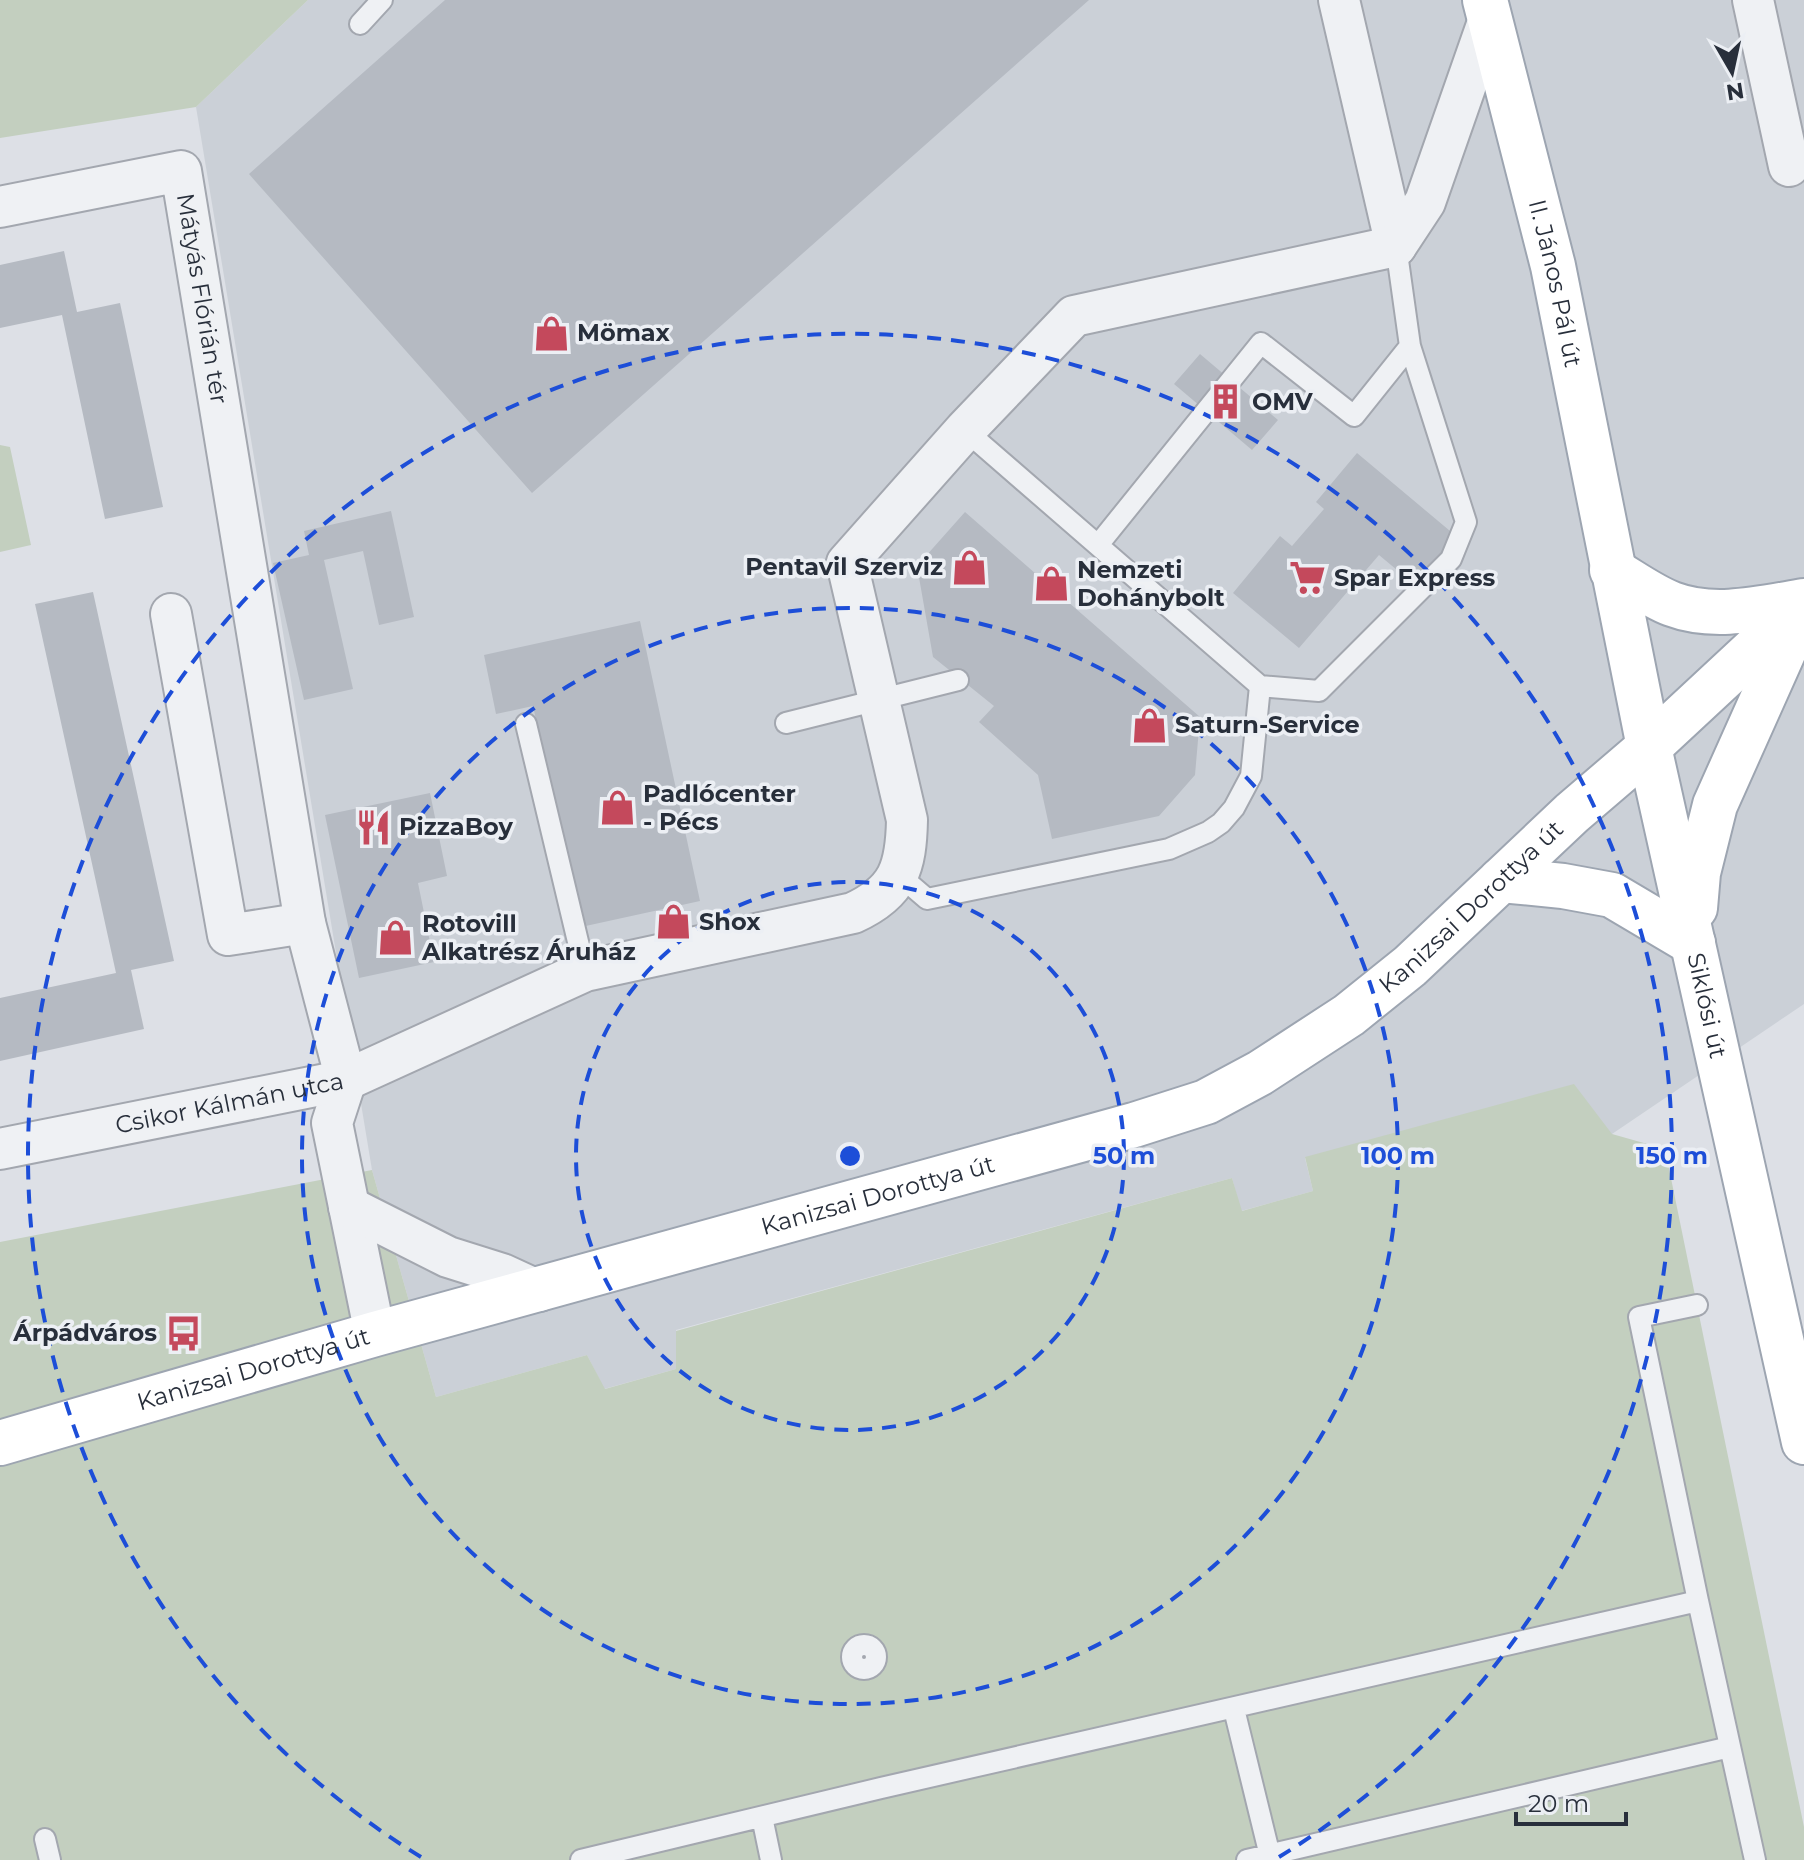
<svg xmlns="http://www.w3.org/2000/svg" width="1804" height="1860" font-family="Montserrat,sans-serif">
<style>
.built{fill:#cbd0d7}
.green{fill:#c3cfbf}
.building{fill:#b5bac2}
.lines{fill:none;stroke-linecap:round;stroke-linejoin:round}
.lane-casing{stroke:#a3a7af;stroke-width:24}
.street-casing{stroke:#a3a7af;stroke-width:44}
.primary-casing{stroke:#9da5b1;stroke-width:48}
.lane{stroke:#eff1f4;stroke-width:20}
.street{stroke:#eff1f4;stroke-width:40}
.primary{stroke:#fff;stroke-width:44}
.ring{fill:none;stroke:#1d4ed8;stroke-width:4;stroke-dasharray:14 10}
.labels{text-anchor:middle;stroke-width:7;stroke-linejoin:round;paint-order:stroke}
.street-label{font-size:24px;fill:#282f3b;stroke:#eceff4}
.poi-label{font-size:24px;font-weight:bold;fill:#282f3b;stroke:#eceff4;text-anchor:start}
.centre{fill:#1d4ed8;stroke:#eceff4;stroke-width:4}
.ring-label{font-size:24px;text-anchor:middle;font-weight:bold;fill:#1d4ed8;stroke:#eceff4;stroke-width:7;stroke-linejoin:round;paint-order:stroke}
</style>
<rect width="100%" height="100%" fill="#dde0e6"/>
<path class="built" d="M308 0H1804V1004L1612 1134 1305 1158 1313 1191 1241 1211 1232 1178 676 1330V1369L604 1389 587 1355 436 1397 372 1170 196 107Z"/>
<path class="green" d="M0 0H308L196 107 0 138Z
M0 445 10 447 31 545 0 552Z
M1574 1084 1612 1134 1665 1149 1804 1827V1860H0V1242L372 1170 436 1397 587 1355 605 1389 676 1369V1331L1232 1178 1242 1211 1313 1191 1305 1157Z"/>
<path class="building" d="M445 0H1089L532 493 249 174Z
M64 251 77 312 120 303 163 507 105 519 62 315 0 328V265Z
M1200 354 1278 420 1252 450 1174 384Z
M1357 453 1456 536 1415 585 1379 555 1299 648 1233 593 1280 536 1292 546 1324 509 1316 502Z
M391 511 414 617 379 625 363 551 324 560 353 689 304 700 273 563 309 555 304 531Z
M965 512 1200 717 1195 775 1159 816 1052 839 1038 775 979 722 994 706 933 657 917 566Z
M93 592 174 961 131 970 144 1029 0 1061V998L116 973 35 604Z
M640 621 700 901 581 927 533 706 496 714 484 655Z
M430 793 447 876 418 883 434 962 359 978 325 815Z"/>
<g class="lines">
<defs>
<path id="lane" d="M360 24 382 0
M965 430 1260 686 1319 691 1451 559 1466 522 1410 346 1396 246
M1098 545 1261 343 1354 416 1410 346
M786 723 958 680
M526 724 585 971
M899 875 927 899 1169 849 1208 832 1221 823 1234 808 1251 776 1260 686
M1697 1305 1639 1317 1698 1601
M852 1657a12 12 0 1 1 24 0a12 12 0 1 1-24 0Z
M1234 1709 1271 1860
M762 1817 771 1860
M45 1839 50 1860
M581 1860 881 1788 1698 1601 1755 1860
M1247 1860 1730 1747"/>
<g id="street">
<path d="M1339 0 1396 246"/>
<path d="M1753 0 1789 166"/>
<path id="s1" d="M0 207 181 171 305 923 346 1080"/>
<path d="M171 614 228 935 305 923"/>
<path d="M346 1080 332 1123 375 1334"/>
<path id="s2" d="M0 1149 346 1080 585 971 853 913C899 892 906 867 907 820L847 563 965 430 1074 316 1396 246 1425 202 1489 19"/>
<path d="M349 1207 448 1257 502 1274 539 1291"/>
</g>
<g id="primary">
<path id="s3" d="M1485 0 1553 266 1649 747 1804 1442"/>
<path d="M1612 570C1631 581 1651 596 1672 604 1714 620 1762 608 1804 601"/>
<path d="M1501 880 1563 886 1612 895 1693 943"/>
<path d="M1695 908 1698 873 1715 805 1799 617"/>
<path id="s4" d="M0 1443 375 1334 1134 1125 1206 1102 1260 1073 1349 1015 1410 966 1572 813 1649 747 1804 603"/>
</g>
</defs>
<use href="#lane" class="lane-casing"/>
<use href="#street" class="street-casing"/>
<use href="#primary" class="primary-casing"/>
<use href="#lane" class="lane"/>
<use href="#street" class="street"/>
<use href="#primary" class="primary"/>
</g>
<g class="ring">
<circle cx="850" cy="1156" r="274"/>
<circle cx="850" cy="1156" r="548"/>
<path d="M421 1857A822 822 0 1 1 1279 1857"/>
</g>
<defs>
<symbol id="shop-bare" viewBox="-9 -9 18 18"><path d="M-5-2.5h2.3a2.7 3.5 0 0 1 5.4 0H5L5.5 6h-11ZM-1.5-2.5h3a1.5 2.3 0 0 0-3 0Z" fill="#c4495c" stroke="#eceff4" stroke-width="2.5" paint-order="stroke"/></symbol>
<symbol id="building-bare" viewBox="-9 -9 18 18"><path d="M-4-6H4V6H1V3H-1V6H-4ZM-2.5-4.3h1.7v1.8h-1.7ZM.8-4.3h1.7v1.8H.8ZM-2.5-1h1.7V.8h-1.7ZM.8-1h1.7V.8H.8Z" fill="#c4495c" stroke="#eceff4" stroke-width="2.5" paint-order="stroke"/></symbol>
<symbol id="supermarket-bare" viewBox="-9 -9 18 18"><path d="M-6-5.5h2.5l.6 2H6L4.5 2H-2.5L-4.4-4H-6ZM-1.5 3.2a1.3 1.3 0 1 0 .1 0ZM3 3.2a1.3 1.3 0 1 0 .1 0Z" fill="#c4495c" stroke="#eceff4" stroke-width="2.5" paint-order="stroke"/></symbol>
<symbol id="restaurant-bare" viewBox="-9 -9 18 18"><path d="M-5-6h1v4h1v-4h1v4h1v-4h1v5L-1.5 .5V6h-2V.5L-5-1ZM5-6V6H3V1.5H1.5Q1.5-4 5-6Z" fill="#c4495c" stroke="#eceff4" stroke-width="2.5" paint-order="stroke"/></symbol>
<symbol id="bus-bare" viewBox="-9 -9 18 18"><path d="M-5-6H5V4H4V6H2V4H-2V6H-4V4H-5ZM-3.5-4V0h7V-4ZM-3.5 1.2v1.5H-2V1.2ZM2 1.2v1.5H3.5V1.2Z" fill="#c4495c" stroke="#eceff4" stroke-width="2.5" paint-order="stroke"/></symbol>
</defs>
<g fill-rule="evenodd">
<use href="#shop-bare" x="526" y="308" width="51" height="51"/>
<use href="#building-bare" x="1200" y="376" width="51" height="51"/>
<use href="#shop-bare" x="944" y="542" width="51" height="51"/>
<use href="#supermarket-bare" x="1282" y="552" width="51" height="51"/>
<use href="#shop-bare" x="1026" y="558" width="51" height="51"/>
<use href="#shop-bare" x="1124" y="700" width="51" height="51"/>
<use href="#shop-bare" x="592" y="782" width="51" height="51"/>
<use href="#restaurant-bare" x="348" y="802" width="51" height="51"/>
<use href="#shop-bare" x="648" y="896" width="51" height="51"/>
<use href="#shop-bare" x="370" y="912" width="51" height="51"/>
<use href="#bus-bare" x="158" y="1308" width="51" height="51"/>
</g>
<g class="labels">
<g class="street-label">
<text dy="8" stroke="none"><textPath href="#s3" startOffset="292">II. János Pál út</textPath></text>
<text dy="8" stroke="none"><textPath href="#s1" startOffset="314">Mátyás Flórián tér</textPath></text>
<text dy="8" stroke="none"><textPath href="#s4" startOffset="1584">Kanizsai Dorottya út</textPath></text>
<text dy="8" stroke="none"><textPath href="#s3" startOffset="1030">Siklósi út</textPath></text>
<text dy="8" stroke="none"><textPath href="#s2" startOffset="234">Csikor Kálmán utca</textPath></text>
<text dy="8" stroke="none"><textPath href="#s4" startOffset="912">Kanizsai Dorottya út</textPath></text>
<text dy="8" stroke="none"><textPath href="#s4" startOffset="264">Kanizsai Dorottya út</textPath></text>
</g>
<g class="poi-label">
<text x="577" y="341">Mömax</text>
<text x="1252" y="410">OMV</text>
<text x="943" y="575" text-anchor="end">Pentavil Szerviz</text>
<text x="1077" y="578">Nemzeti<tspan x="1077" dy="28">Dohánybolt</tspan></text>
<text x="1334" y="586">Spar Express</text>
<text x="1175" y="733">Saturn-Service</text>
<text x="643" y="802">Padlócenter<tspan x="643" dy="28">- Pécs</tspan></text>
<text x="399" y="835">PizzaBoy</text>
<text x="699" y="930">Shox</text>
<text x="422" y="932">Rotovill<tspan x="422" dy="28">Alkatrész Áruház</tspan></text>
<text x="157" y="1341" text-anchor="end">Árpádváros</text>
</g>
</g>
<circle cx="850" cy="1156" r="12" class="centre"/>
<g class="ring-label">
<text x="1124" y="1164">50 m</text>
<text x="1398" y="1164">100 m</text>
<text x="1672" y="1164">150 m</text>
</g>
<g transform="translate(1732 72) rotate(171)" stroke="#eceff4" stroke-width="6" paint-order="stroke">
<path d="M0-6L14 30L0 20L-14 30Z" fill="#282f3b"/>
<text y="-12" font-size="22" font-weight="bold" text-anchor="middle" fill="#282f3b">N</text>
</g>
<path d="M1516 1812v12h110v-12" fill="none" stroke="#282f3b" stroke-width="4"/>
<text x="1528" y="1812" font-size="24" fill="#282f3b" stroke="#eceff4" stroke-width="6" paint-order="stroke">20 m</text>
</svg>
